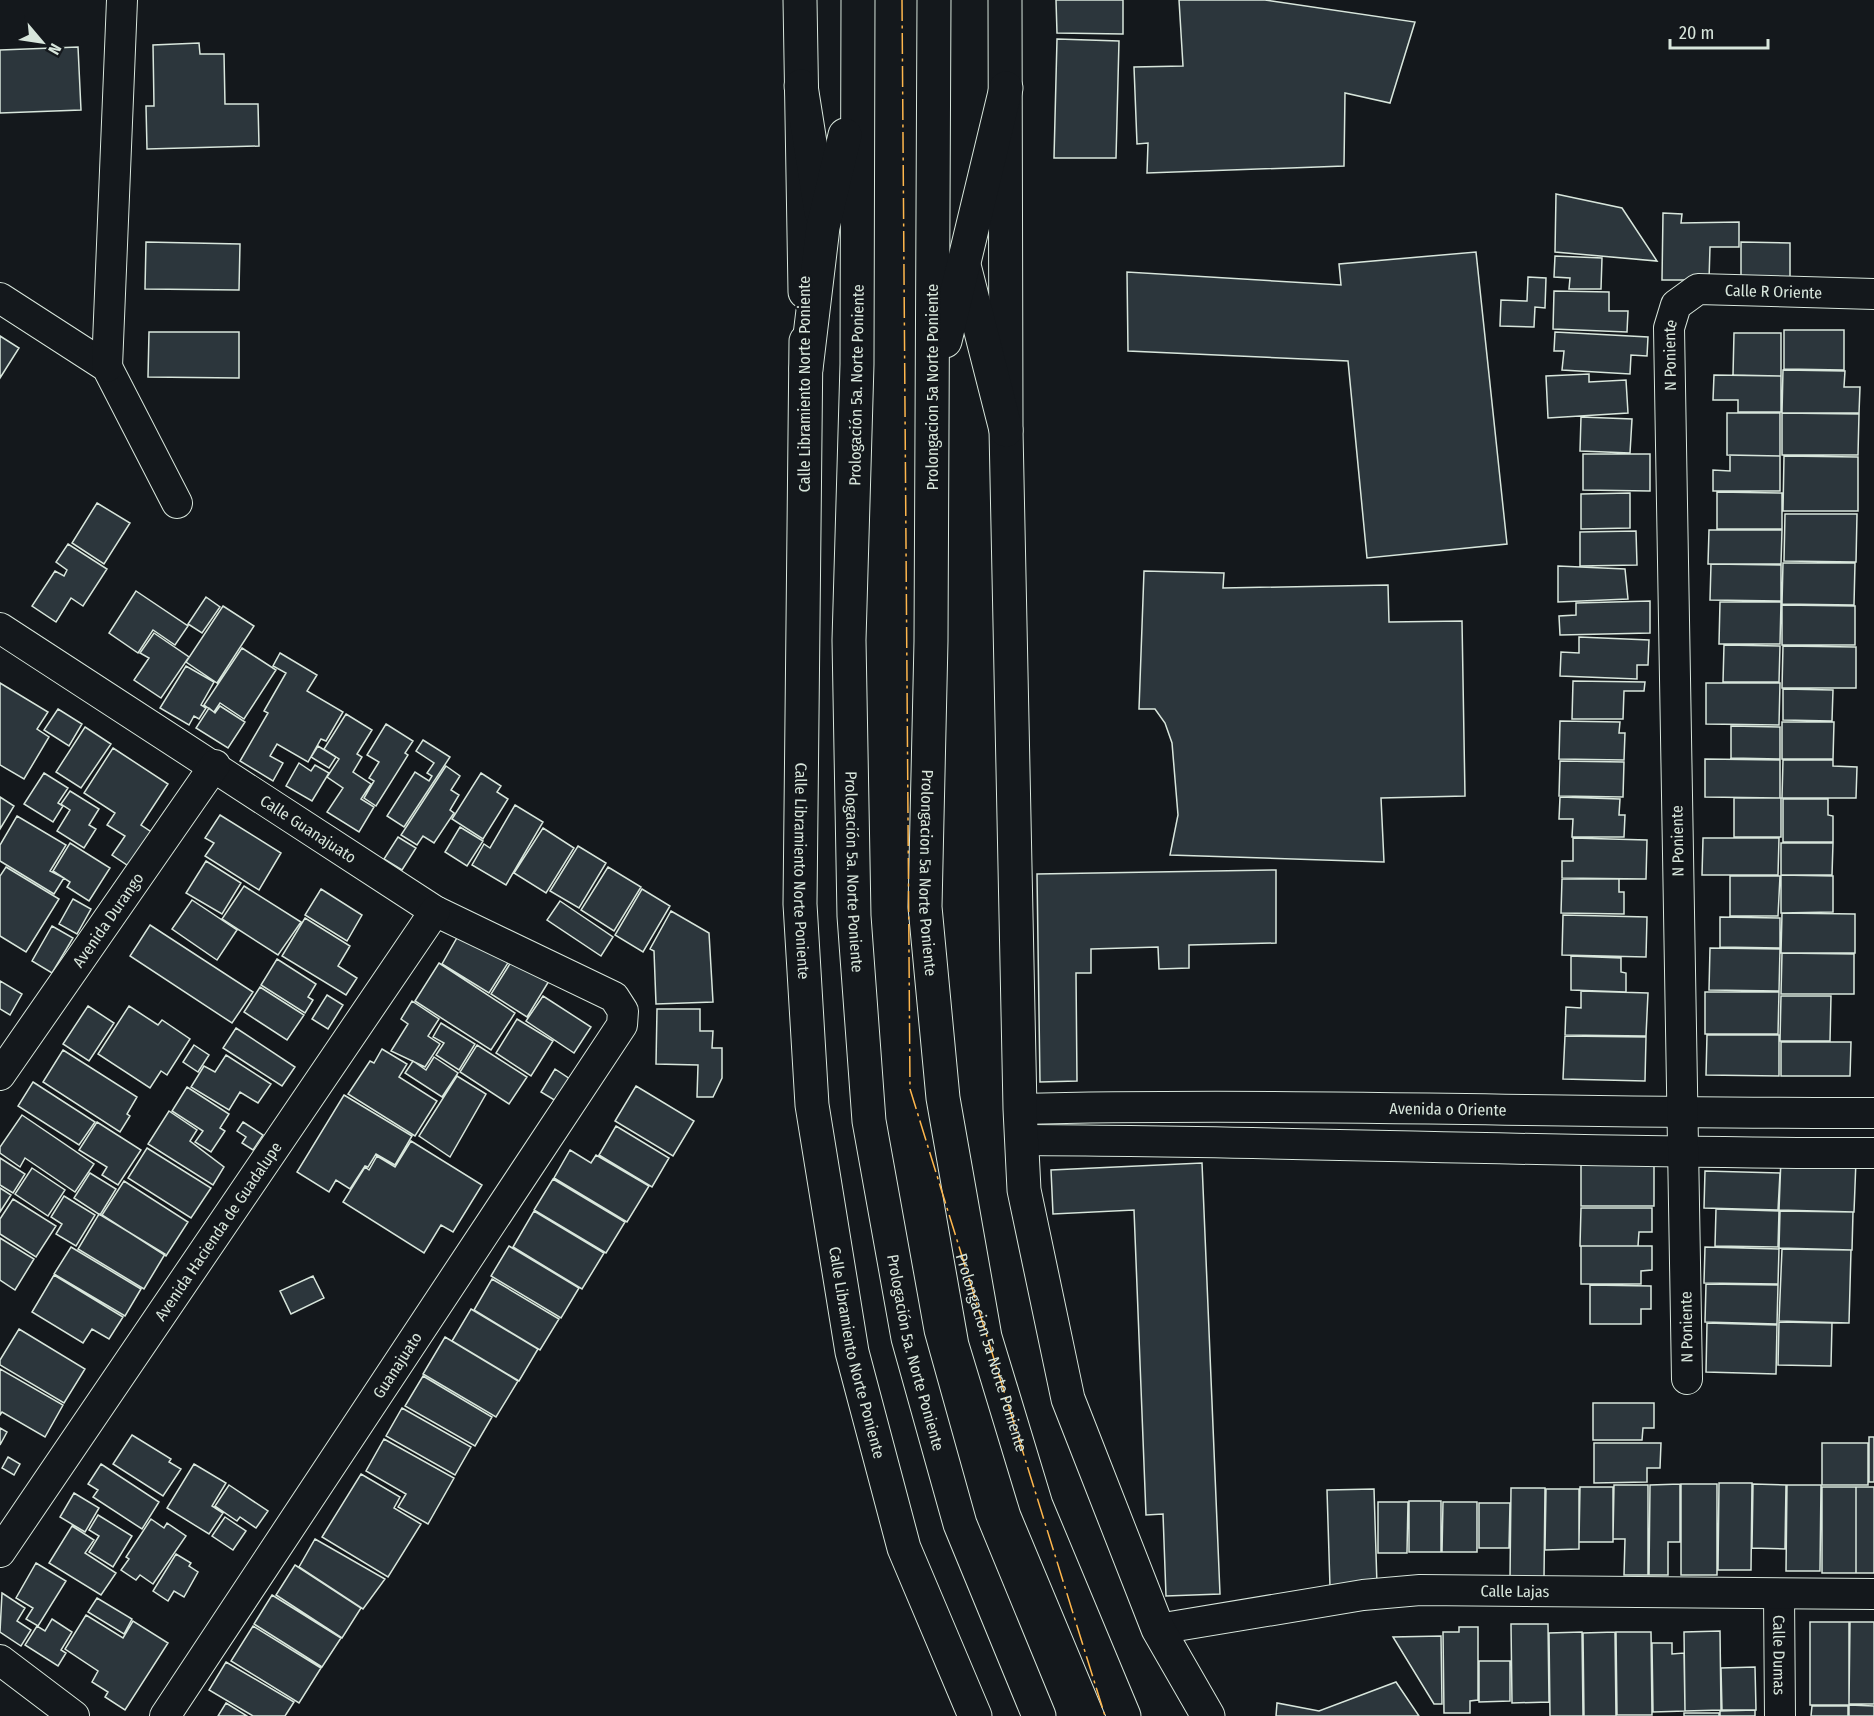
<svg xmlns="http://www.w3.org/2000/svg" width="1874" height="1716" font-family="'Fira Sans Condensed',sans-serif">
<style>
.building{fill:#2c363c;stroke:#d8e6dc;stroke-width:1.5}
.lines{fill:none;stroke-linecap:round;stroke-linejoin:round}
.minor-casing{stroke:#d8e6dc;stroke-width:32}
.tertiary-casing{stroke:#d8e6dc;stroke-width:35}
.primary-casing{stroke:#d8e6dc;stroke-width:35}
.minor{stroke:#14181c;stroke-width:30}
.tertiary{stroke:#14181c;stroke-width:33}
.primary{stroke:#14181c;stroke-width:33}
.power{stroke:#ffb74d;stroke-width:1.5;stroke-dasharray:21 4.5 3 4.5;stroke-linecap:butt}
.labels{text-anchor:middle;stroke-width:4.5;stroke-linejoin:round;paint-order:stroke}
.street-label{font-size:16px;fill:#d8e6dc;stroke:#14181c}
</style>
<rect width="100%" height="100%" fill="#14181c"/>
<path class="building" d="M1056 0H1123V34L1057 33Z
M1179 0H1265L1415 22 1390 103 1345 93 1344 166 1147 173 1148 143 1137 144 1134 67 1183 66Z
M1057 39 1119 41 1116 158H1054Z
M199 43 200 54H224L225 104H258L259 146 147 149 146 106H154L153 45Z
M78 47 81 110 0 113V50Z
M1556 194 1622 208 1657 261 1555 252Z
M1663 213 1682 214 1681 223 1739 222V247H1710L1709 280H1662Z
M146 242 240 244 239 290 145 289Z
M1741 242 1790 243V285H1741Z
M1476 252 1507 544 1367 558 1348 361 1128 351 1127 272 1341 285 1339 264Z
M1555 256 1602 258 1601 289H1569L1570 278 1554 277Z
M1528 277 1546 278 1545 308 1535 307 1534 327 1500 326 1501 300 1527 301Z
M1554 291 1609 292V311H1628L1627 332 1553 329Z
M1784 330H1844V370L1784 369Z
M149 332H239V378L148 377Z
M1555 332 1648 337 1647 356 1631 355 1630 374 1562 370 1564 351H1554Z
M1734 333H1781V376L1733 375Z
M0 336 19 348 0 378Z
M1783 370 1845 371 1844 387H1860L1859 413H1782Z
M1589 374V382L1626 380 1628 413 1548 418 1546 376Z
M1714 375 1781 376V412H1738V400H1713Z
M1727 413H1780V456L1727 455Z
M1782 413 1859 414 1858 455H1782Z
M1581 417 1632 419 1630 453 1580 451Z
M1583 454H1650V491L1583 490Z
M1730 455 1780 456V491H1713V470L1730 471Z
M1784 456 1858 457V511H1783Z
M1717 492 1782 493V529H1717Z
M1630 493V528L1581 529V494Z
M97 503 130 523 104 564 72 543Z
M1785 514H1857L1856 562 1784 561Z
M1709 530H1782L1781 564H1708Z
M1636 531 1637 565 1580 566V532Z
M68 544 107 569 83 606 71 598 56 622 32 606 55 571 64 576 67 570 56 562Z
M1783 563H1855L1854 605 1782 604Z
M1711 564 1781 565V601L1710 600Z
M1558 566 1625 569 1628 599 1558 602Z
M1144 571 1224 573 1223 588 1388 585 1389 622 1462 621 1465 796 1381 798 1384 862 1170 855 1178 815 1172 743 1165 723 1155 709H1139Z
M136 591 188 626 175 645 153 630 138 653 109 633Z
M206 597 220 607 202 633 188 624Z
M1650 601V633L1560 635 1559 616 1576 615V603Z
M1720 602H1781L1780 644H1719Z
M1782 605 1855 606V645H1782Z
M223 606 254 626 217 683 186 662Z
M154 633 189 657 161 698 134 680 149 658 140 653Z
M1579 637 1649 640 1648 665H1637V679L1560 676 1561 652 1579 653Z
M1724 645 1780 646 1779 682H1723Z
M1783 646 1856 647V688H1782Z
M242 648 276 670 244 719 220 703 214 712 204 705Z
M280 653 317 675 307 691 343 712 326 741 321 739 308 762 277 744 270 756 283 763 273 781 240 761 268 713 264 711 286 673 273 666Z
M186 666 214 682 201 705 206 708 199 719 194 716 189 725 160 708Z
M1573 681 1645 682 1644 691H1624L1623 719H1572Z
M0 683 48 712 37 729 49 737 24 779 0 765Z
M1706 683H1780L1779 725 1706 724Z
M1783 689 1833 690 1832 721 1783 720Z
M220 706 245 722 228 748 196 728 209 708 215 713Z
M58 709 82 724 69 746 44 730Z
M346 714 372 730 357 754 362 757 353 772 371 784 361 799 374 807 359 832 327 812 343 788 327 777 339 759 324 749Z
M1560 721 1620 722 1619 733H1625L1624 760 1559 759Z
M1782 722H1834L1833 759H1782Z
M386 724 413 741 405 753 408 755 376 806 364 798 374 781 369 778 379 762 367 755Z
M1731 726 1780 727V759L1731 758Z
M85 727 111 744 81 788 56 772Z
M423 740 450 757 404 827 387 816 415 772 429 781 432 776 427 773 434 763 416 751Z
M318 746 336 757 329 768 311 757Z
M113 748 168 784 141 825 153 833 130 867 112 855 125 836 107 825 115 813 84 793Z
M1705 759 1780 760V798L1705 797Z
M1783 760H1833V766L1857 767 1856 798H1782Z
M1560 761 1624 762 1623 797 1559 796Z
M299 763 311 771 315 765 329 773 312 801 286 786Z
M446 766 460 776 451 790 459 795 450 810 454 813 434 843 423 836 417 845 401 835Z
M44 773 68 788 58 803 63 806 53 822 24 804Z
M481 773 501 786 497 792 508 799 483 839 452 819Z
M70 791 99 809 89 825 96 829 84 848 57 831 70 810 61 804Z
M0 797 14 806 0 829Z
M1560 797 1620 799 1619 815H1625L1624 837H1572L1573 819H1559Z
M1734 798H1781V837H1734Z
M1783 799H1828V815L1833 816V842H1783Z
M515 805 543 822 506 885 472 865 484 844 490 848Z
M220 815 281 853 259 890 205 856 214 843 205 838Z
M17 816 66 845 50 871 64 878 54 894 0 861V845Z
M460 827 483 841 467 866 445 852Z
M543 828 574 848 546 893 514 873Z
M398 837 416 848 402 870 384 859Z
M1573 838 1647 840 1646 879 1562 878V861H1573Z
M1703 838H1779L1778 875H1702Z
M70 843 110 868 89 901 67 887 70 882 53 871Z
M1781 843H1833L1832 875H1781Z
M578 846 606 863 579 908 550 891Z
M206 861 241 883 222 914 186 893Z
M6 867 59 899 26 952 0 936V876Z
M608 867 641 887 614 931 581 910Z
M1276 870V943L1189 945V968L1159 969 1158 947 1091 949V973H1076L1077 1081 1040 1082 1037 874Z
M1781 875 1833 876V912L1781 913Z
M1730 876H1780L1778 916H1730Z
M1562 879H1619V892H1624V914L1561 913Z
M244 886 301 922 278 955 222 919Z
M321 889 362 915 347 941 305 915Z
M642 889 670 906 643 952 615 935Z
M73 899 91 909 77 934 59 924Z
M192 900 237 930 217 960 172 929Z
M560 901 613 937 601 956 547 920Z
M671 911 709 933 713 1002 656 1004 654 951 650 949Z
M1782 913 1855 914V953H1781Z
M1563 915 1647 917 1646 957 1562 955Z
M1720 917 1780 918V948L1720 947Z
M305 918 350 946 338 966 357 978 346 995 282 956Z
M150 925 253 992 232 1023 130 956Z
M52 926 73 938 52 973 32 961Z
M462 929 511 958 489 993 442 964Z
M1710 948 1780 949 1779 991 1709 990Z
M1782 953 1854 954V994H1781Z
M1571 956 1621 958V972L1626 973V992L1571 990Z
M277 959 316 984 308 997 313 1000 305 1013 261 985Z
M513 959 549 981 527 1017 491 994Z
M439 963 515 1013 491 1050 415 1001Z
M0 981 22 994 10 1015 0 1009Z
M260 987 304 1015 287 1040 244 1012Z
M1581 991 1648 993 1646 1036 1565 1035 1566 1007 1581 1008Z
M1705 992H1779L1778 1034H1705Z
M327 995 343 1005 328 1029 312 1019Z
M543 996 591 1027 574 1053 526 1021Z
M1781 996H1831L1830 1041H1780Z
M412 1001 439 1019 428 1036 440 1044 425 1067 391 1051 408 1024 401 1019Z
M88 1006 114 1023 89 1061 63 1044Z
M129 1006 158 1025 162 1020 190 1039 167 1075 161 1071 150 1088 98 1054Z
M657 1009H700V1031H713L712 1048H722V1078L713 1097H697L698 1065 656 1064Z
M517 1019 553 1041 531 1076 496 1053Z
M441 1023 475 1044 459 1070 436 1055 444 1043 433 1037Z
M236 1028 295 1067 282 1086 223 1048Z
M1707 1035H1779V1076L1706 1075Z
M1565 1036 1646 1037 1645 1081 1563 1079Z
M1781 1042H1851L1850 1076H1781Z
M194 1045 209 1055 198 1072 183 1062Z
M477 1045 527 1077 509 1104 460 1072Z
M382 1049 407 1064 399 1077 437 1101 415 1136 348 1094 370 1061 374 1063Z
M63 1050 137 1097 127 1114 130 1116 120 1132 43 1082Z
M226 1055 271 1084 258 1103 240 1092 229 1110 191 1087 204 1066 215 1072Z
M434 1057 458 1073 442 1097 405 1073 413 1061 426 1070Z
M555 1069 570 1079 556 1101 541 1092Z
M457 1076 486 1094 450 1157 419 1136Z
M33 1082 95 1122 79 1145 18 1106Z
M636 1086 694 1121 673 1156 615 1121Z
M187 1087 229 1114 220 1128 225 1131 211 1152 195 1142 203 1131 172 1111Z
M344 1095 412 1136 395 1165 376 1154 368 1167 365 1166 350 1189 336 1180 329 1192 297 1172Z
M169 1111 197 1130 190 1141 224 1167 213 1185 148 1144Z
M22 1115 94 1164 75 1192 25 1158 20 1167 0 1153V1147Z
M97 1122 141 1150 118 1185 102 1175 107 1167 79 1150Z
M243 1122 263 1135 253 1150 242 1143 246 1137 237 1131Z
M616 1126 669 1158 652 1187 599 1155Z
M411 1141 482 1185 453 1232 441 1225 424 1253 343 1202 365 1167 369 1170 377 1156 395 1167Z
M147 1148 211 1188 191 1218 128 1178Z
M570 1150 591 1163 596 1155 649 1186 627 1222 554 1178Z
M0 1158 25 1174 13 1193 0 1185Z
M1781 1158 1856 1160 1854 1212 1779 1210Z
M1202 1163 1220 1594 1166 1596 1163 1514 1146 1515 1134 1210 1053 1214 1051 1170Z
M1581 1163 1654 1164V1206H1581Z
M32 1168 65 1190 48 1216 15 1194Z
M1705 1171 1780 1173 1778 1210 1704 1208Z
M90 1173 116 1189 100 1215 74 1198Z
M553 1179 625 1222 606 1253 534 1210Z
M124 1181 188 1222 166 1256 102 1215Z
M0 1188 11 1195 0 1212Z
M64 1196 95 1215 76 1246 56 1234 62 1224 51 1217Z
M13 1199 56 1226 36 1257 0 1234V1219Z
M1581 1208H1652V1232H1639L1638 1246H1580Z
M1716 1209 1779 1211 1778 1247 1715 1246Z
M534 1211 604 1253 582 1289 513 1247Z
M1780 1211 1853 1212 1852 1250 1779 1248Z
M99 1214 165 1254 144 1289 78 1249Z
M0 1238 34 1259 15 1290 0 1280Z
M509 1246 579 1288 561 1318 491 1276Z
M1581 1246H1652V1270L1641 1271V1284H1581Z
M71 1247 141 1289 125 1316 54 1274Z
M1705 1247 1779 1249 1778 1284 1704 1283Z
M1782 1249 1851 1250 1849 1323 1779 1321Z
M54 1275 123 1317 109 1339 92 1329 83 1343 32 1312Z
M313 1276 324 1298 291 1314 280 1291Z
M492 1279 559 1319 540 1350 474 1310Z
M1706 1284 1778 1285 1777 1324 1705 1322Z
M1590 1285 1651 1286V1309H1641V1324H1590Z
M471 1309 538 1349 519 1381 452 1341Z
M1779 1322 1832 1323 1831 1366 1778 1365Z
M1707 1323 1777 1325 1776 1374 1706 1372Z
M19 1329 85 1369 64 1403 0 1365V1360Z
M445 1337 518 1381 496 1417 423 1374Z
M0 1369 63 1405 45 1437 2 1412 0 1415Z
M423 1376 492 1417 475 1446 405 1406Z
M1593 1403H1654V1428H1643L1642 1440H1593Z
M402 1408 471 1447 455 1475 386 1436Z
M0 1428 7 1432 0 1445Z
M132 1435 171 1459 169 1462 181 1469 163 1496 113 1464Z
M1869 1437H1874V1482H1869Z
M384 1439 454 1478 428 1524 398 1507 406 1494 366 1471Z
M1594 1443H1661L1660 1468H1647V1482L1594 1483Z
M1822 1443H1868V1485H1822Z
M8 1457 20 1464 14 1475 2 1468Z
M101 1464 159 1502 142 1529 93 1497 98 1490 88 1484Z
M194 1464 226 1483 212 1506 223 1513 209 1534 167 1508Z
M361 1474 400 1497 394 1508 421 1524 388 1577 322 1537Z
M1719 1483H1752L1751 1570H1718Z
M1680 1484V1542H1668V1575H1649L1650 1485Z
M1681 1484H1717V1575H1681Z
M1753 1484 1786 1485 1785 1549 1752 1548Z
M229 1485 268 1511 256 1528 240 1517 237 1521 215 1506Z
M1614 1485H1648V1575H1624L1625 1539H1613Z
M1787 1485H1821L1820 1571H1786Z
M1580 1487H1613V1542H1579Z
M1822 1487H1856V1573H1822Z
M1856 1487H1874V1573H1856Z
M1511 1488H1545L1544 1579H1510Z
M1374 1489 1377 1585 1330 1587 1327 1490Z
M1546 1489H1579V1549L1545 1550Z
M74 1493 99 1508 85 1532 60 1517Z
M1409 1501H1441V1552H1409Z
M1378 1502H1408L1407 1553H1378Z
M1443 1502H1477V1552H1442Z
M1479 1503H1510L1509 1548H1479Z
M98 1515 132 1536 113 1567 89 1552 99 1536 89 1530Z
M225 1517 246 1531 233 1550 212 1536Z
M151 1519 164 1528 167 1523 186 1536 153 1584 140 1575 136 1580 121 1570 129 1559 126 1557Z
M72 1526 94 1540 85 1553 116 1573 101 1595 49 1563Z
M315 1539 385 1579 363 1609 299 1567Z
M176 1554 191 1563 189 1566 198 1572 184 1597 174 1591 168 1601 153 1591Z
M36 1563 66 1581 38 1626 26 1619 33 1608 16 1598Z
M295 1565 361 1608 342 1638 276 1595Z
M2 1593 25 1608 17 1621 31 1630 21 1646 0 1632Z
M272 1595 341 1638 322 1667 254 1624Z
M97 1598 132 1619 124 1634 88 1612Z
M86 1615 123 1638 133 1621 168 1643 125 1710 105 1697 108 1692 92 1682 98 1671 65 1649Z
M52 1619 72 1632 61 1650 66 1653 58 1666 25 1645 37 1626 45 1631Z
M1810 1622H1849V1705H1810Z
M1850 1622H1874V1704H1849Z
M1511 1624H1548L1549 1702 1512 1703Z
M253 1626 321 1668 299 1703 231 1661Z
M1459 1627H1478V1700L1470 1701V1713H1444L1443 1632H1459Z
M1720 1631 1721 1710 1685 1711 1684 1632Z
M1582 1632 1583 1716H1550L1549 1633Z
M1615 1632 1616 1716H1584L1583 1633Z
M1616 1632H1651L1652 1715H1617Z
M1441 1636 1442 1704H1434L1393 1637Z
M1652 1643H1672V1654L1684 1653 1685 1711 1653 1712Z
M1479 1661H1510V1701L1479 1702Z
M226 1662 294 1702 285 1716H253L209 1690Z
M1755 1667 1756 1710H1722L1721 1668Z
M1396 1682 1419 1716H1276L1277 1703 1319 1711Z
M226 1703 247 1716H218Z
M1849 1705 1874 1706V1716H1849Z
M1812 1706H1848V1716H1811Z
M1755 1710V1716H1720V1711Z
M1684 1713H1719V1716H1684Z"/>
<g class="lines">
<defs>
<g id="minor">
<path d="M0 298 107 367 177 503"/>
<path d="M107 367 122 0"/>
<path id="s1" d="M0 628 435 911 614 997 623 1011 622 1025 165 1716"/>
<path id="s2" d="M0 1075 215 765"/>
<path id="s3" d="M1020 1109C1304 1102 1589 1114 1874 1113"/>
<path d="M1021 1140C1305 1141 1590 1154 1874 1153"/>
<path id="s4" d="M1687 1379 1669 328 1676 305 1698 289 1874 294"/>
<path id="s5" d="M0 1552 435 911"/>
<path id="s6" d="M1779 1595 1780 1716"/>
<path id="s7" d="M1158 1629 1363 1595 1420 1590 1874 1594"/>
<path d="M0 1660 74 1716"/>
</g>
<g id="tertiary">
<path d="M800 0 805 292"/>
<path d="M1005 0 1006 430 1020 1109 1024 1190 1068 1399 1158 1629 1208 1716"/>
<path id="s8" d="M806 341 800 904 812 1105 852 1352 904 1548 975 1716"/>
</g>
<g id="primary">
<path id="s9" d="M858 0 857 364 849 640 854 916 869 1121 908 1338 960 1524 1039 1716"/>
<path id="s10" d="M934 0 931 641 925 907 943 1098 985 1337 1036 1505 1124 1716"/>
<path d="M801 86 821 212"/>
<path d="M965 269 1006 430"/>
<path d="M945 341 1006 88"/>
<path d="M806 369 823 227 845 135"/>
</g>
</defs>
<use href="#minor" class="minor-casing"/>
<use href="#tertiary" class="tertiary-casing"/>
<use href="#primary" class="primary-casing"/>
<use href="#minor" class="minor"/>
<use href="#tertiary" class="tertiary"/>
<use href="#primary" class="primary"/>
<path class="power" id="s11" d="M902 0 910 1089 1105 1716"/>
</g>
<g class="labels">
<g class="street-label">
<text dy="6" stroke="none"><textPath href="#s4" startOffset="1178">Calle R Oriente</textPath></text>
<text dy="6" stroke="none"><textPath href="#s4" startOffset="1024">N Poniente</textPath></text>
<text transform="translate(804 384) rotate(-90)" y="6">Calle Libramiento Norte Poniente</text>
<text transform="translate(856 385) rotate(-89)" y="6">Prologación 5a. Norte Poniente</text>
<text transform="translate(932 387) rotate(-90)" y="6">Prolongacion 5a Norte Poniente</text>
<text dy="6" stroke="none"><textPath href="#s1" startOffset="368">Calle Guanajuato</textPath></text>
<text transform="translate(1677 841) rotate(-91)" y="6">N Poniente</text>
<text dy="6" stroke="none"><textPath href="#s8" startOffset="530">Calle Libramiento Norte Poniente</textPath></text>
<text dy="6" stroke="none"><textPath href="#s9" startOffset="872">Prologación 5a. Norte Poniente</textPath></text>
<text dy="6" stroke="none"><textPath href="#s10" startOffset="873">Prolongacion 5a Norte Poniente</textPath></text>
<text dy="6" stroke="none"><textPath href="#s2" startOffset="189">Avenida Durango</textPath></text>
<text dy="6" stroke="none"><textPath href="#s3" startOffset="428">Avenida o Oriente</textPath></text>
<text dy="6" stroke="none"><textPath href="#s5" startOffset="388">Avenida Hacienda de Guadalupe</textPath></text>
<text transform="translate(1686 1327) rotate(-91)" y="6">N Poniente</text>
<text dy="6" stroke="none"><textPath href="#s8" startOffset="1016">Calle Libramiento Norte Poniente</textPath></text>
<text dy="6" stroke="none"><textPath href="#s9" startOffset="1358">Prologación 5a. Norte Poniente</textPath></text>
<text dy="6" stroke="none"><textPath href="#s11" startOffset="1365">Prolongacion 5a Norte Poniente</textPath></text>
<text transform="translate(397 1365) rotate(-57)" y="6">Guanajuato</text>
<text dy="6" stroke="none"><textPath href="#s7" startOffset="360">Calle Lajas</textPath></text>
<text dy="6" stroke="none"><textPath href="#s6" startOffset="60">Calle Dumas</textPath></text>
</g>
</g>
<g transform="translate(42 42) rotate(119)" stroke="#14181c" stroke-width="4.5" paint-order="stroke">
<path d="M0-4.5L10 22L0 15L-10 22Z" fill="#d8e6dc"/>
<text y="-9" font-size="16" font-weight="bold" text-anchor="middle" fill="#d8e6dc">N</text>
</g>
<path d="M1670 39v9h98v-9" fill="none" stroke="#d8e6dc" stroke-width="3"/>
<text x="1679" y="39" font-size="18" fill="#d8e6dc" stroke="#14181c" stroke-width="4.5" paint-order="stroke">20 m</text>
</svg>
